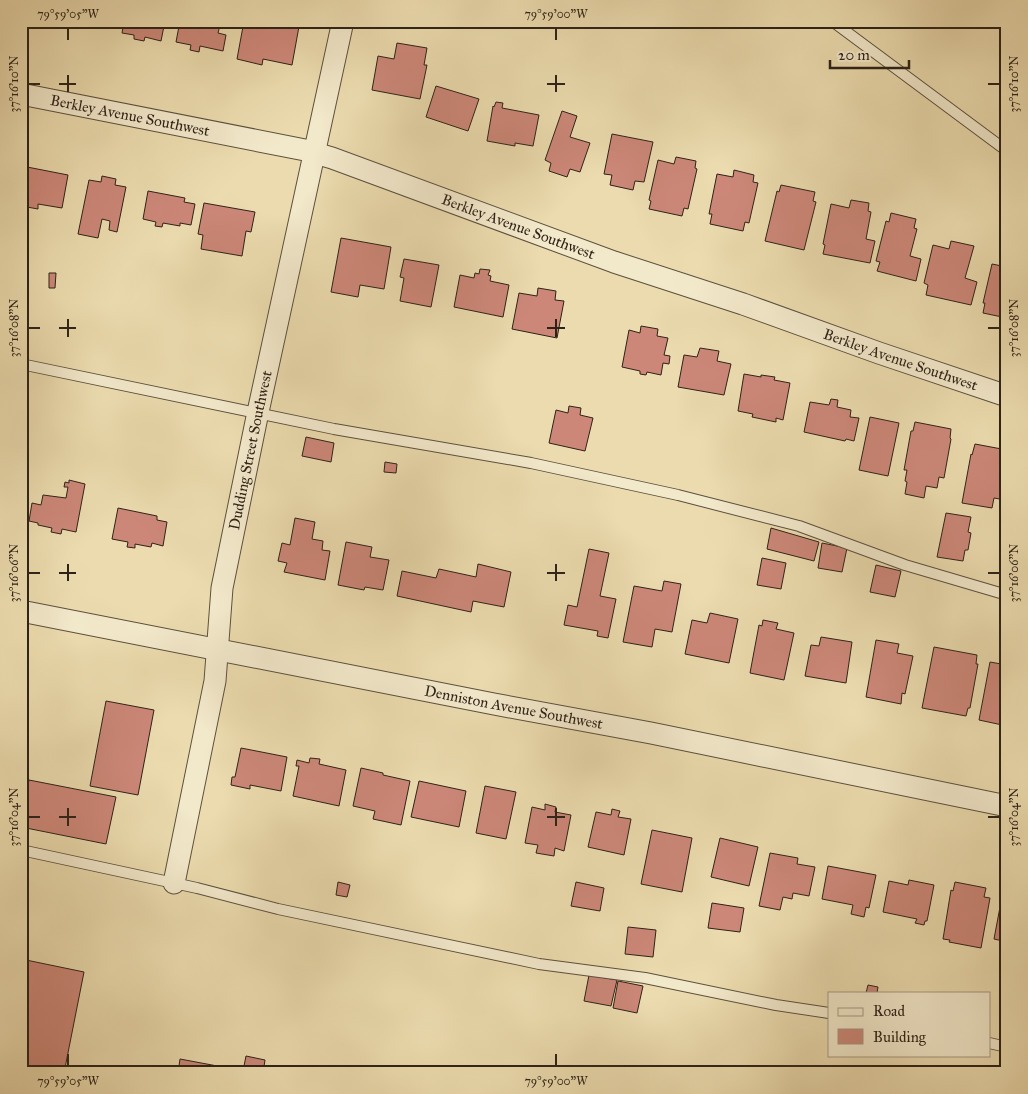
<svg xmlns="http://www.w3.org/2000/svg" width="1028" height="1094" font-family="'IM FELL Great Primer',serif">
<style>
.building{fill:#cc8778;stroke:#2d2218}
.lines{fill:none;stroke-linecap:round;stroke-linejoin:round}
.service-casing{stroke:#5c503e;stroke-width:12}
.minor-casing{stroke:#5c503e;stroke-width:23}
.service{stroke:#f2e8ca;stroke-width:10}
.minor{stroke:#f2e8ca;stroke-width:21}
.ticks{fill:none;stroke:#2d2218;stroke-width:2}
.labels{text-anchor:middle;stroke-width:4;stroke-linejoin:round;paint-order:stroke}
.street-label{font-size:15px;fill:#2d2218;stroke:#f2e8ca}
.neatline{fill:none;stroke:#2d2218;stroke-width:2}
.ticks-label{font-size:12px;text-anchor:middle;fill:#2d2218}
</style>
<rect width="100%" height="100%" fill="#ebdbae"/>
<filter id="stains"><feTurbulence type="fractalNoise" baseFrequency=".004" numOctaves="4"/><feColorMatrix values="0 0 0 0 .2 0 0 0 0 .09 0 0 0 0 .02 0 0 0 .5 -.17"/></filter>
<radialGradient id="worn" r=".72"><stop offset=".6" stop-color="#630" stop-opacity="0"/><stop offset="1" stop-color="#630" stop-opacity=".3"/></radialGradient>
<path class="building" d="M105 21 103 28 59 22V21Z
M124 21H165L161 41 145 37 144 41 134 39V35L122 33Z
M180 21H221L218 33 226 35 223 51 200 46 199 52 190 50 191 45 176 42Z
M244 21H300L292 65 263 59 262 65 237 59Z
M397 43 427 48 424 65H427L420 99 372 90 378 56 394 59Z
M436 86 479 99 468 131 426 117Z
M496 102 503 103 502 108 539 115 533 146 515 143V146L487 141 493 106 494 107Z
M562 111 577 116 570 137 590 143 580 172 570 169 567 177 549 171 551 163 545 160Z
M612 134 653 142 644 182 635 181 633 190 610 185 612 175 604 174Z
M676 157 696 161 695 168 697 169 688 209 684 208 682 216 649 209 651 201 649 200 658 160 674 164Z
M22 166 68 175 62 208 38 204V209L27 207 28 202 21 200Z
M734 170 754 175 753 182 758 183 749 223 745 222 743 231 710 224 712 214H709L717 174 733 177Z
M102 176 116 179 115 185 126 187 117 232 109 230 110 221 102 219 98 238 78 234 89 180 101 182Z
M781 185 815 192 813 201 816 202 804 250 765 241 777 191 779 192Z
M148 191 185 198 184 202 195 204 191 225 180 223V226L163 223 162 227 155 226 156 222 143 219Z
M851 200 869 203 868 211 871 212 866 239 875 241 870 263 823 254 825 245 823 244 831 204 849 208Z
M204 203 255 212 251 232 246 231 242 256 201 249 203 235 198 234Z
M891 213 916 219 914 228 917 229 910 256 921 259 916 281 877 271 880 262 876 261 886 221 889 222Z
M341 238 391 247 384 289 360 285 358 297 331 292Z
M951 241 974 246 965 278 977 282 971 305 926 295 928 285 924 283 933 245 949 249Z
M404 259 439 265 431 307 400 301 404 278 400 277Z
M992 264 1007 267V318L983 313 985 303H983Z
M480 269 490 270 488 275 491 276 490 281 509 285 503 317 454 307 460 275 474 278 475 273 479 274Z
M49 273H56L55 288H49Z
M538 288 556 291 555 300 564 301 557 338 512 329 519 293 537 296Z
M641 326 658 329 657 336 668 338 664 355 670 356 669 364 663 363 661 375 647 372 646 375 640 374V371L622 367 629 330 640 333Z
M700 348 719 351 717 361 731 364 724 395 678 387 684 355 697 357Z
M744 374 761 377V375L775 377 774 380 790 383 783 420 776 418V422L752 417 753 414 738 411Z
M831 399 838 400 837 407 851 410 850 417 859 418 854 441 846 439 845 441 804 432 810 402 829 405Z
M569 406 581 408 580 415 593 418 585 451 549 443 556 410 568 413Z
M870 417 899 423 888 476 859 470Z
M915 422 951 429 950 438 951 439 944 478 939 477 937 488 926 486 924 498 905 494 907 482 905 481 907 470H904L911 431H913Z
M306 437 334 443 331 462 302 456Z
M975 444 1007 450V490L1005 500 994 498 992 508 962 503 971 454 972 455Z
M385 462 397 464 396 473 384 472Z
M69 480 85 484 76 532 62 529 61 534 51 532 52 528 38 525V523L29 521 32 503 41 505 43 495 66 498 68 487H64L65 482 69 483Z
M118 508 157 516V520L167 522 163 546 152 543 151 547 135 544V548L127 547 128 542 112 539Z
M946 513 971 517 968 532 971 533 968 550H965L963 561 937 557Z
M295 518 315 522 312 539 323 541 322 550 330 551 325 580 284 572 287 563 278 561 282 543 290 545Z
M771 528 819 542 814 561 767 549Z
M346 542 372 547 370 557 389 560 383 590 365 587 364 590 338 585Z
M822 543 847 548 842 572 818 568Z
M589 549 609 553 600 596 616 599 608 638 597 636 598 631 564 625 568 605 577 607Z
M762 558 786 563 781 589 757 585Z
M478 564 511 572 504 607 473 601 471 612 397 596 402 571 436 578 439 569 476 577Z
M876 565 901 571 895 597 870 592Z
M664 581 681 584 672 632 655 629 652 647 623 642 634 586 662 591Z
M710 613 738 619 729 663 685 654 692 620 707 623Z
M763 620 778 623 776 629 794 633 784 680 750 673 759 625 762 626Z
M821 637 852 642 846 683 805 676 811 645 819 646Z
M876 640 899 644 897 653 913 656 905 694 902 693 901 704 866 697Z
M934 647 977 655 976 664H978L970 708H968L966 716 922 708Z
M990 662 1007 665V726L979 720Z
M106 701 154 710 138 795 90 786Z
M241 748 287 757 281 791 250 785V789L231 785 232 777H235Z
M310 758 320 759 319 764 346 770 339 806 293 796 299 766H296L297 760 309 763Z
M361 768 383 773V775L410 781 401 825 373 819 375 811 353 806Z
M29 780 116 797 106 844 21 827V818Z
M419 781 466 791 459 827 411 817Z
M485 786 516 792 506 839 476 833Z
M545 804 556 807 555 812 571 815 564 851 555 848 554 856 536 853 538 845 525 843 532 807 545 810Z
M612 809 620 811 618 817 631 819 624 855 588 847 596 812 611 815Z
M652 830 692 838 682 892 641 884Z
M720 838 758 847 749 886 711 877Z
M770 853 798 858 797 864 815 867 809 896 793 893 792 899 783 897 780 910 759 906Z
M828 866 876 875 869 908 866 907 864 917 851 914 853 905 822 899Z
M909 880 934 885 927 921H925L924 925 915 923 917 919 883 912 889 881 908 885Z
M338 882 350 885 347 897 336 895Z
M576 882 604 888 600 911 571 906Z
M955 882 986 888 984 897 990 898 981 948 949 942 950 940 943 939 951 890 953 891Z
M712 903 744 908 740 932 708 928Z
M1000 907 1007 909V942L994 939Z
M628 927 656 930 653 957 625 954Z
M26 960 84 972 64 1073H21V984Z
M589 975 617 980 611 1006 584 1001Z
M618 981 643 986 637 1013 613 1008Z
M868 985 878 987 877 993H866Z
M246 1056 265 1060 263 1073H239V1070L243 1071Z
M180 1059 228 1068 227 1073H178Z"/>
<g class="lines">
<defs>
<path id="service" d="M832 21 1007 151
M21 364 334 429 531 463 678 495 799 526 905 565 1007 595
M21 850 197 888 278 909 539 964 645 978 776 1005 829 1013
M989 1043 1007 1047"/>
<g id="minor">
<path id="s1" d="M21 94 305 150 332 158 614 262 743 304 879 353 1007 396"/>
<path id="s2" d="M21 611 494 704 651 733 1007 806"/>
<path id="s3" d="M174 883 215 681 222 588 258 412 343 21"/>
</g>
</defs>
<use href="#service" class="service-casing"/>
<use href="#minor" class="minor-casing"/>
<use href="#service" class="service"/>
<use href="#minor" class="minor"/>
</g>
<path class="ticks" d="M68 28V40M556 28V40M68 75V92M556 75V92M28 84H40M59 84H76M547 84H565M988 84H1000M68 319V337M556 319V337M28 328H40M59 328H76M547 328H565M988 328H1000M68 564V581M556 564V581M28 573H40M59 573H76M547 573H565M988 573H1000M68 808V826M556 808V826M28 817H40M59 817H76M547 817H565M988 817H1000M68 1054V1066M556 1054V1066"/>
<g class="labels">
<g class="street-label">
<text dy="5" stroke="none"><textPath href="#s1" startOffset="111">Berkley Avenue Southwest</textPath></text>
<text dy="5" stroke="none"><textPath href="#s1" startOffset="516">Berkley Avenue Southwest</textPath></text>
<text dy="5" stroke="none"><textPath href="#s1" startOffset="921">Berkley Avenue Southwest</textPath></text>
<text dy="5" stroke="none"><textPath href="#s3" startOffset="440">Dudding Street Southwest</textPath></text>
<text dy="5" stroke="none"><textPath href="#s2" startOffset="502">Denniston Avenue Southwest</textPath></text>
</g>
</g>
<rect width="1028" height="1094" fill="none" stroke="#ebdbae" stroke-width="55"/>
<rect x="828" y="992" width="162" height="65" fill="#f2e8ca" stroke="#a39983"/>
<rect x="838" y="1008" width="25" height="8" fill="#f2e8ca" stroke="#a39983"/>
<text x="873" y="1016" font-size="15" fill="#2d2218">Road</text>
<rect x="838" y="1029" width="25" height="15" fill="#cc8778" stroke="#a39983"/>
<text x="873" y="1042" font-size="15" fill="#2d2218">Building</text>
<path d="M830 60v8h79v-8" fill="none" stroke="#2d2218" stroke-width="2.5"/>
<text x="838" y="60" font-size="15" fill="#2d2218" stroke="#f2e8ca" stroke-width="4" paint-order="stroke">20 m</text>
<rect x="28" y="28" width="972" height="1038" class="neatline"/>
<g class="ticks-label">
<text x="68" y="18">79°59'05"W</text>
<text x="556" y="18">79°59'00"W</text>
<text transform="translate(14 84) rotate(-90)" y="4">37°16'10"N</text>
<text transform="translate(1014 84) rotate(-90)" y="4">37°16'10"N</text>
<text transform="translate(14 328) rotate(-90)" y="4">37°16'08"N</text>
<text transform="translate(1014 328) rotate(-90)" y="4">37°16'08"N</text>
<text transform="translate(14 573) rotate(-90)" y="4">37°16'06"N</text>
<text transform="translate(1014 573) rotate(-90)" y="4">37°16'06"N</text>
<text transform="translate(14 817) rotate(-90)" y="4">37°16'04"N</text>
<text transform="translate(1014 817) rotate(-90)" y="4">37°16'04"N</text>
<text x="68" y="1085">79°59'05"W</text>
<text x="556" y="1085">79°59'00"W</text>
</g>
<rect width="100%" height="100%" filter="url(#stains)"/>
<rect width="100%" height="100%" fill="url(#worn)"/>
</svg>
